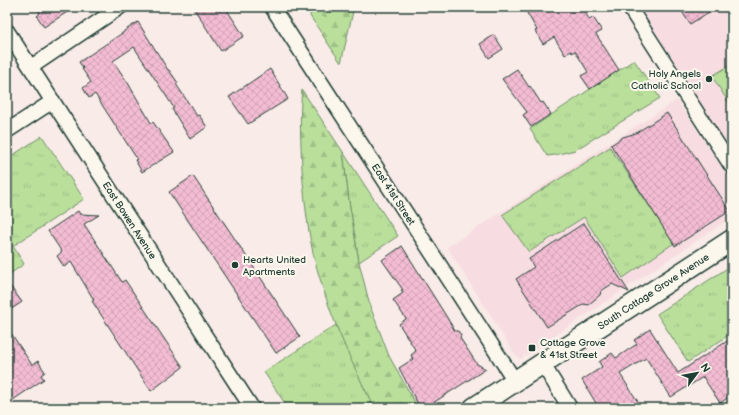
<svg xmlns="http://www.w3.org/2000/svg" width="739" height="415" font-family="'Balsamiq Sans',sans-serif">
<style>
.built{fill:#f7dde1}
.grass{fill:url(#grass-tufts);stroke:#6c8e68}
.forest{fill:url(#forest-firs);stroke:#6c8e68}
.park{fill:#badf9b;stroke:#6c8e68}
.building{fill:url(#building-cross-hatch);stroke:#1f3d34}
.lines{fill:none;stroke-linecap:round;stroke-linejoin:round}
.minor-casing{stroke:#1f3d34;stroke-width:17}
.secondary-casing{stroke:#1f3d34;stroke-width:23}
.minor{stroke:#fbf7ec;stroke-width:14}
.secondary{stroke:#fbf7ec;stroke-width:20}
.poi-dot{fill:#1f3d34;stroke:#fbf7ec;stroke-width:1.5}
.labels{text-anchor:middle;stroke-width:4;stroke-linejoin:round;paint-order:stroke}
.poi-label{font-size:10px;fill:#1f3d34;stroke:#fbf7ec;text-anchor:start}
.street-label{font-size:10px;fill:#1f3d34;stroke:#fbf7ec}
</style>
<defs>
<pattern id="grass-tufts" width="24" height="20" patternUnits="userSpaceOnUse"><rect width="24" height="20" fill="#badf9b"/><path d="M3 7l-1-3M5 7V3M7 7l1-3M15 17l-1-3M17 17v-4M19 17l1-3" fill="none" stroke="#9fc086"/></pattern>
<pattern id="forest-firs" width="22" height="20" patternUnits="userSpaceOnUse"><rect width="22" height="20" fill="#badf9b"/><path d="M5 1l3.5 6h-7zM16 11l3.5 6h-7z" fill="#9fc086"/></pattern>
<pattern id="building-cross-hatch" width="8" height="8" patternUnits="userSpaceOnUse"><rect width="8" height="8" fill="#f3bcd3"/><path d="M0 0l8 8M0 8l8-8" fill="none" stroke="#d0a2b6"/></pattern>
</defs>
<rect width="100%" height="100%" fill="#f9ebe7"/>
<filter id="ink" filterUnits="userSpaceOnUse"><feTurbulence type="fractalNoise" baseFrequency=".025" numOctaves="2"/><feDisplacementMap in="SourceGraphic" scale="8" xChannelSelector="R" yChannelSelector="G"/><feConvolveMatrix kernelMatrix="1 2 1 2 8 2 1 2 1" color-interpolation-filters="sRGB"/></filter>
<g filter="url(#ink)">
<path class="built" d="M639 7H732V152Z
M677 100 732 182V217L520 359 514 353 447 247Z"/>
<path class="grass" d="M634 60 660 98 575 150 555 155 547 156 530 129Z
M42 136 84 199 13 246 24 264 7 276V159Z
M610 147 674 243 623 278 584 217 529 252 502 215Z
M343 152 398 236 359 262 349 201Z
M732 265V333L688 362 657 314Z
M336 325 374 408H288L264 372Z"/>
<path class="forest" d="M312 7H354L341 63 310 16Z
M302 90 343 152 349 201 359 262 370 306 389 356 418 408H374C354 367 334 326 321 282 309 246 305 207 302 169 301 143 299 116 302 90Z"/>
<path class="park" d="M732 64V108L712 76Z"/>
<path class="building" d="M36 7H75L44 27 37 16 40 13Z
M193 7H225L244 36 221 51Z
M536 7H581L590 20 593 17 602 31 596 34 619 70 590 89 581 76 588 72 575 51 572 53 571 51 565 55 554 37 543 44 535 31 537 30 527 13Z
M679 7H717L690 24Z
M138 22 168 70H169L178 83 176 84 197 116 199 115 207 127 190 139 172 109 174 108 134 47 113 61 128 83 151 123 153 122 174 152 142 172 135 160 137 159 95 94 89 98 83 88 91 82 82 69 83 68 79 62 124 32V31Z
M494 35 503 49 489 58 480 44Z
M270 69 288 99 248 124 229 97Z
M517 69 529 87 530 86 541 103 543 102 551 114 531 127 523 115 527 112 502 79Z
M667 113 730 211 675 246 611 145 623 137 636 133Z
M193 176 300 337 276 353 169 192Z
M78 211 80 214 99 215 84 224 122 282 125 280 183 367 151 391 92 301 94 300 71 262 64 267 57 256 62 252 48 231Z
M584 223 629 292 612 284 601 291 600 295 588 305 584 304 547 327 516 279 534 267 529 259Z
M402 246 446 316 455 331H458L461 335 460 338 477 364 486 369 425 408H420L399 368 413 359 411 355 416 351 399 324 406 319 393 300 403 293 401 290H403L382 260Z
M7 282 22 302 7 312Z
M7 327 32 365 38 361 45 372 41 375 44 379 7 404Z
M650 329 678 373 732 338V395L720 403 703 377 671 397 646 358 620 374 642 408H599L582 380 602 367 599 362 612 353 616 358 637 344 634 340Z"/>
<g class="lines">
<defs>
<path id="minor" d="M272 7 515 381
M629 7 732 167
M7 31 252 408
M31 67 120 7
M7 131 53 101
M542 363 570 408"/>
<path id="secondary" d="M474 408 732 240"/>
</defs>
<use href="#minor" class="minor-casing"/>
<use href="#secondary" class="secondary-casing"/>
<use href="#minor" class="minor"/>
<use href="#secondary" class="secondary"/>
</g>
</g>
<g class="poi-dot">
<circle cx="709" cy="79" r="4"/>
<circle cx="235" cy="265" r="4"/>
<rect x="528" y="344" width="8" height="8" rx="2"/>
</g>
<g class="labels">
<g class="poi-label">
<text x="701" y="77" text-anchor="end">Holy Angels<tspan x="701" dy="12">Catholic School</tspan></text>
<text x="243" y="263">Hearts United<tspan x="243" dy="12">Apartments</tspan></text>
<text x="540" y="346">Cottage Grove<tspan x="540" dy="12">&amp; 41st Street</tspan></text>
</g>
<g class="street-label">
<text transform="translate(394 194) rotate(57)" y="4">East 41st Street</text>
<text transform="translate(130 220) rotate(57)" y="4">East Bowen Avenue</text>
<text transform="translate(653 291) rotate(-33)" y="4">South Cottage Grove Avenue</text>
</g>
</g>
<rect width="739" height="415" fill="none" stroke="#fbf7ec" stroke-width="24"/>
<rect x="12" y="12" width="715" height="391" fill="none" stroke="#1f3d34" stroke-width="1.5" filter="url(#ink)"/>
<g transform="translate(697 373) rotate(58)" stroke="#fbf7ec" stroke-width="3" paint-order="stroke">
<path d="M0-3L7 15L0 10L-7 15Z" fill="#1f3d34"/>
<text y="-6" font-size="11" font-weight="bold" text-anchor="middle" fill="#1f3d34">N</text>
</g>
</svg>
